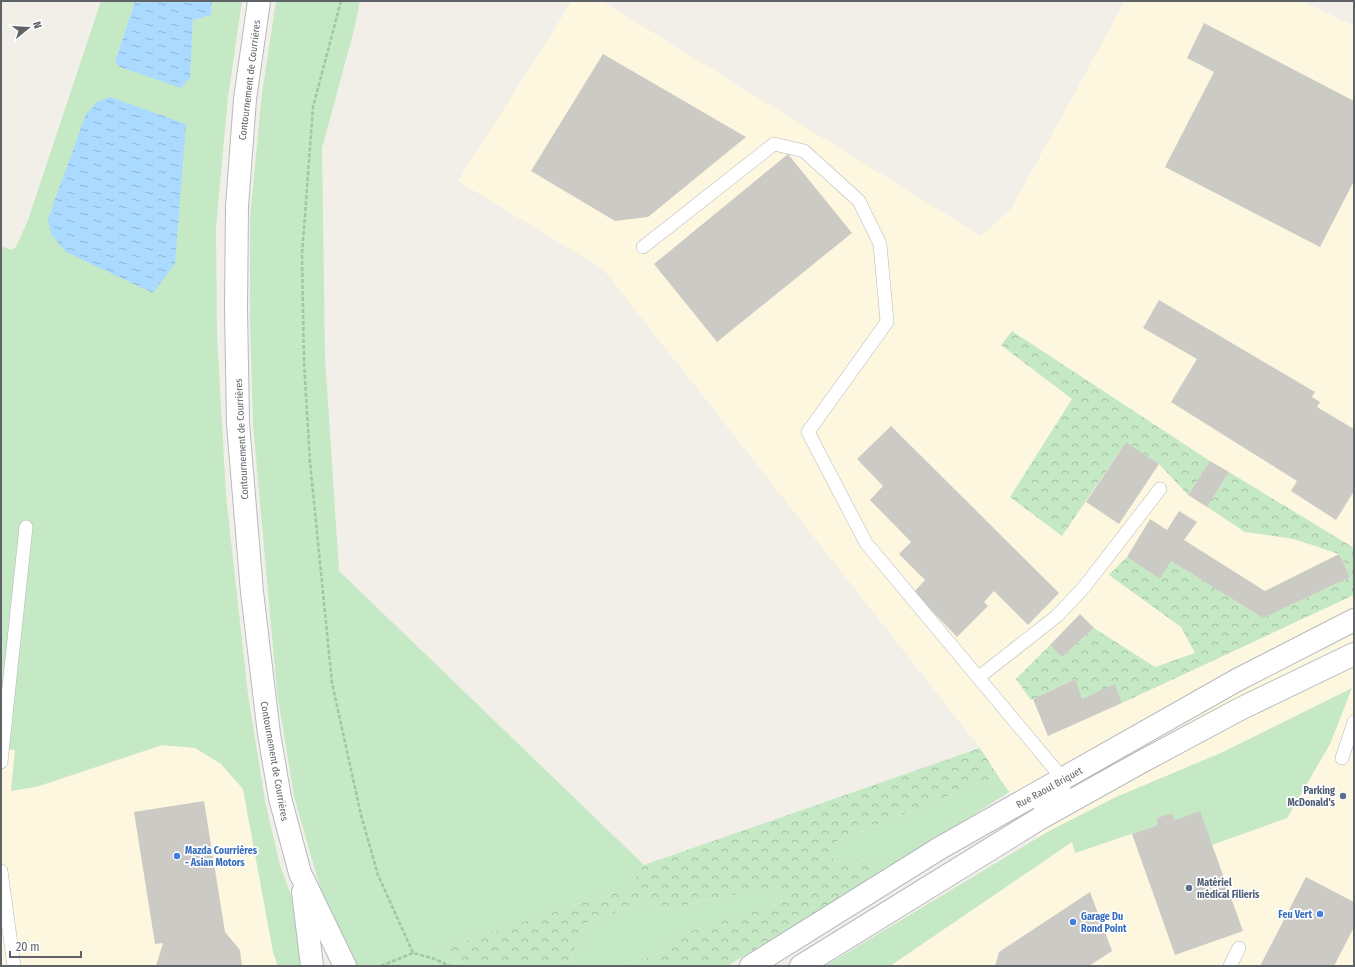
<svg xmlns="http://www.w3.org/2000/svg" width="1355" height="967" font-family="'Fira Sans Condensed',sans-serif">
<style>
.commercial{fill:#fef7e0}
.grass{fill:#c5e8c5}
.forest{fill:url(#forest-crowns)}
.water{fill:url(#water-ripples)}
.building{fill:#cccac5}
.lines{fill:none;stroke-linecap:round;stroke-linejoin:round}
.lane-casing{stroke:#b5b8bc;stroke-width:14}
.secondary-casing{stroke:#b6babf;stroke-width:24}
.path{stroke:#9cc7a9;stroke-width:2.5;stroke-dasharray:4 2;stroke-linecap:butt}
.lane{stroke:#fff;stroke-width:13}
.secondary{stroke:#fff;stroke-width:22}
.service-dot{fill:#5c6f8a;stroke:#fff;stroke-width:1.5}
.shop-dot{fill:#3f7fe0;stroke:#fff;stroke-width:1.5}
.labels{text-anchor:middle;stroke-width:3.5;stroke-linejoin:round;paint-order:stroke}
.street-label{font-size:10px;fill:#5f6368;stroke:#fff}
.service-label{font-size:10px;font-weight:bold;fill:#4e5e75;stroke:#fff;text-anchor:end}
.shop-label{font-size:10px;font-weight:bold;fill:#366cbe;stroke:#fff;text-anchor:start}
</style>
<defs>
<pattern id="forest-crowns" width="20" height="18" patternUnits="userSpaceOnUse"><rect width="20" height="18" fill="#c5e8c5"/><path d="M2 6a3 3 0 1 1 6 0M12 15a3 3 0 1 1 6 0" fill="none" stroke="#a3c0a4"/></pattern>
<pattern id="water-ripples" width="26" height="14" patternUnits="userSpaceOnUse"><rect width="26" height="14" fill="#aadaff"/><path d="M2 4q2-2 4 0t4 0M15 11q2-2 4 0t4 0" fill="none" stroke="#8eb4d2"/></pattern>
</defs>
<rect width="100%" height="100%" fill="#f1efe8"/>
<path class="commercial" d="M572 1H602L981 236 1011 209 1125 1H1302L1354 26V966H890L1050 857 980 748 603 269 458 181Z
M162 745 195 748 221 764 243 789 273 952 278 966H1V749H15L11 790 36 787Z"/>
<path class="grass" d="M101 1H135L115 62 190 78 193 20 211 15 212 1H242L228 97 216 227 217 334 226 496 248 694 265 801 280 865 292 898 303 966H278L273 952 243 789 221 764 195 748 162 745 36 787 11 791 15 750 1 749V246L11 250 16 247 28 220Z
M276 1H360L354 30 322 148 325 357 339 571 644 865 629 888 445 947 460 966H355L321 891 294 796 277 692 253 424 250 323V218L262 93Z
M1352 688 1330 744 1287 818 1212 845 1200 812 1175 820 1172 813 1156 818 1158 825 1075 853 1072 842 890 966H825L1049 831 1116 797 1223 752Z
M998 776 1009 792 879 875 871 859 835 862 827 845Z
M778 886 782 903 681 934 663 952 630 964 631 966H555L571 960 584 924 643 902 665 909Z"/>
<path class="forest" d="M1012 331 1210 461 1188 495 1159 464 1126 442 1062 536 1010 497 1072 399 1001 345Z
M1229 472 1354 548V595L1122 703 1115 685 1082 699 1074 679 1031 700 1016 679 1050 645 1062 657 1094 628 1155 667 1195 653 1181 627 1109 575 1127 557 1160 578 1171 561 1263 618 1350 577 1339 554 1294 539 1245 532 1207 507Z
M980 748 998 776 827 845 835 862 871 859 879 875 727 966H631L629 964 663 952 681 934 782 903 778 886 665 909 643 902 584 924 571 960 555 966H460L445 947 629 888 644 865Z"/>
<path class="water" d="M135 1H212L211 15 193 20 190 78 181 88 120 67 115 62Z
M110 97 186 124 175 263 153 293 66 252 51 234 48 219 86 114 97 102Z"/>
<path class="building" d="M1204 23 1354 101V181L1320 247 1165 167 1214 72 1187 58Z
M603 54 746 137 648 217 615 221 531 171Z
M788 154 852 233 717 342 654 264Z
M1159 300 1315 392 1312 397 1320 402 1317 407 1354 429V491L1336 520 1291 491 1297 481 1171 402 1197 359 1143 328Z
M891 426 1059 593 1028 625 994 591 984 602 988 606 957 637 914 592 925 580 899 554 911 542 870 500 883 486 857 459Z
M1126 442 1159 464 1119 524 1086 502Z
M1210 461 1229 472 1207 507 1188 495Z
M1179 511 1197 522 1184 540 1265 591 1339 554 1350 577 1263 618 1171 561 1160 579 1127 557 1150 519 1167 530Z
M1080 614 1094 628 1062 657 1050 645Z
M1075 679 1082 699 1115 684 1122 703 1048 736 1033 699Z
M204 801 225 932 240 950 242 966H156L163 943 155 944 134 812Z
M1200 811 1243 931 1175 955 1132 834 1158 825 1156 818 1172 813 1175 820Z
M1306 877 1354 902V927L1334 966H1260Z
M1090 892 1112 951 1089 966H995L999 952Z"/>
<g class="lines">
<defs>
<path id="lane" d="M643 247 774 144 804 151 859 201 880 244 887 322 808 432 866 543 1063 779 1064 790 1042 802 1039 819
M979 677 1057 616 1085 586 1160 489
M1342 758 1354 722
M1 762 26 527
M1 871 14 966
M1230 966 1239 948"/>
<path id="secondary" d="M259 1 245 99 237 206 236 309 238 424 252 592 269 734 280 798 300 873 345 966
M303 892 312 966
M751 966 940 848 1237 680 1354 620
M801 966 1039 819 1143 761 1240 709 1354 654"/>
</defs>
<use href="#lane" class="lane-casing"/>
<use href="#secondary" class="secondary-casing"/>
<path class="path" d="M341 1 313 107 302 255 304 362 310 462 332 683 361 815 378 875 413 953
M381 966 413 953 432 958 450 966"/>
<use href="#lane" class="lane"/>
<use href="#secondary" class="secondary"/>
</g>
<g class="service-dot">
<circle cx="1343" cy="796" r="4"/>
<circle cx="1189" cy="888" r="4"/>
</g>
<g class="shop-dot">
<circle cx="177" cy="856" r="4"/>
<circle cx="1320" cy="914" r="4"/>
<circle cx="1073" cy="922" r="4"/>
</g>
<g class="labels">
<g class="street-label">
<text transform="translate(249 80) rotate(-83)" y="4">Contournement de Courrières</text>
<text transform="translate(241 439) rotate(-93)" y="4">Contournement de Courrières</text>
<text transform="translate(275 761) rotate(80)" y="4">Contournement de Courrières</text>
<text transform="translate(1049 787) rotate(-29)" y="4">Rue Raoul Briquet</text>
</g>
<g class="service-label">
<text x="1335" y="794">Parking<tspan x="1335" dy="12">McDonald's</tspan></text>
<text x="1197" y="886" text-anchor="start">Matériel<tspan x="1197" dy="12">médical Filieris</tspan></text>
</g>
<g class="shop-label">
<text x="185" y="854">Mazda Courrières<tspan x="185" dy="12">- Asian Motors</tspan></text>
<text x="1312" y="918" text-anchor="end">Feu Vert</text>
<text x="1081" y="920">Garage Du<tspan x="1081" dy="12">Rond Point</tspan></text>
</g>
</g>
<rect width="1355" height="967" fill="none" stroke="#5f6368" stroke-width="4"/>
<g transform="translate(28 28) rotate(72)" stroke="#ffffff" stroke-width="3" paint-order="stroke">
<path d="M0-3L7 15L0 10L-7 15Z" fill="#5f6368"/>
<text y="-6" font-size="11" font-weight="bold" text-anchor="middle" fill="#5f6368">N</text>
</g>
<path d="M10 951v6h71v-6" fill="none" stroke="#5f6368" stroke-width="2"/>
<text x="16" y="951" font-size="12" fill="#5f6368" stroke="#ffffff" stroke-width="3" paint-order="stroke">20 m</text>
</svg>
